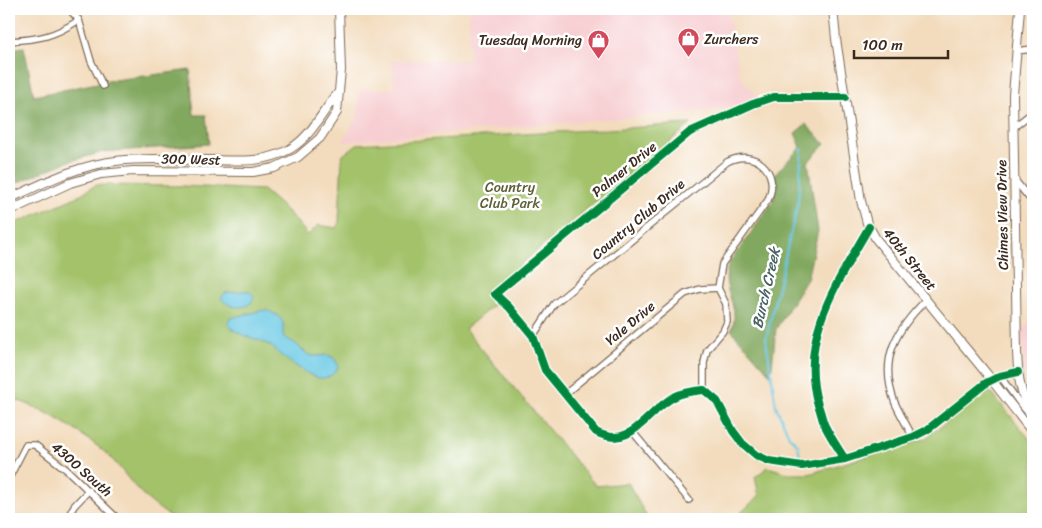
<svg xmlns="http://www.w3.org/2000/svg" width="1042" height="528" font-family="Sriracha,sans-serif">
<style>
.built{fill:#f7cfd2}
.green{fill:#a3c26b;stroke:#6f7644}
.forest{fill:#82a85f;stroke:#5e693e}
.water{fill:#65c7e3;stroke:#507880}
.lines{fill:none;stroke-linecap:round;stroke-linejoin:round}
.stream{stroke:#65c7e3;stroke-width:2}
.street-casing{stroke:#7b6856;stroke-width:8}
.secondary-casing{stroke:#7b6856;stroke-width:10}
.street{stroke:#fff;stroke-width:5.5}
.secondary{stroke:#fff;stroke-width:8}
.cycleway-casing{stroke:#fff;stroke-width:11}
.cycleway{stroke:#00873e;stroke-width:8}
.labels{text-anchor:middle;stroke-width:5;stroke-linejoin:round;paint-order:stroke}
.poi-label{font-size:14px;fill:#3b2a1e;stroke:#fff;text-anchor:start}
.street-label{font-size:14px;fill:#3b2a1e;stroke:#fff}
.park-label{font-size:14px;fill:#5f5f39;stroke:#fff}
.water-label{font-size:15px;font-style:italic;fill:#4a6163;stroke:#fff}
</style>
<rect width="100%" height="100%" fill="#fff"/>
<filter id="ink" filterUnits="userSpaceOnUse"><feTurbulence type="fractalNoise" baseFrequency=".02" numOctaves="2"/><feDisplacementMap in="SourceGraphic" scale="10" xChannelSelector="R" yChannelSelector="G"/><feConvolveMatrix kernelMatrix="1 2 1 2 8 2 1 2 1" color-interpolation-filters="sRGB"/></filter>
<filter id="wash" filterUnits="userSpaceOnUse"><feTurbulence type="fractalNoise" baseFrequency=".0096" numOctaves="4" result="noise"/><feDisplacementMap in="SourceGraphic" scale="20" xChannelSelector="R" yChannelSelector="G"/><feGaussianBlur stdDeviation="1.12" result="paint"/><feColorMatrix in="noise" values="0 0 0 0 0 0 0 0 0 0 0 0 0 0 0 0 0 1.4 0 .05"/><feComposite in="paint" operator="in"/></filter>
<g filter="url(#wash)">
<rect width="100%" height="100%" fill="#f3dcbd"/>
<path class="built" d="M469 9H727L740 77 760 100 715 110 342 142 357 117 360 89H394L392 60H469Z
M1033 320V407L1024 368 1022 329Z"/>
<path class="green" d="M691 124 528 258 492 290 489 296 497 302 465 329 596 486 628 483 648 519H173C163 511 152 504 143 495 130 483 121 467 108 455 83 433 41 406 9 398V226L74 198 96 185 182 186 263 190 288 212 308 235 318 225 336 228 339 222 342 156 357 144Z
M989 390 1033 443V508L1019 519H734L759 496 755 477 768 467 791 474H809L926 438Z"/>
<path class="forest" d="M24 47 34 96 107 81 190 70 194 115H206L209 144 103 152 67 162 9 186V49Z
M806 124 825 144 808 162 818 231 807 279 776 329 771 375 731 330C742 308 720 290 728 267 729 261 735 255 738 251 749 235 761 219 772 203 775 193 777 185 774 175L801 147 795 133Z"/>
<path class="water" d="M244 291H249L254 296C251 312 228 309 221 298L225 293Z
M265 310C272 312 281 316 283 323 284 327 283 332 283 336 288 340 293 341 297 345 301 348 304 352 309 355 320 359 334 348 338 367 335 374 328 379 320 378 312 378 287 360 280 355 276 351 273 347 269 345 256 337 237 337 228 324L230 318Z"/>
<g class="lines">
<path class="stream" d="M800 456 798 445 789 436 776 406 766 339 798 202 802 149"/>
</g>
</g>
<g filter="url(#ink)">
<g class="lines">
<defs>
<path id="street" d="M69 9 79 20 91 61 103 86
M9 41C40 39 53 37 79 20
M1016 51 1033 49
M845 97H774L753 104 690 132 495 294 509 307 533 336 545 370 596 432C632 451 646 411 674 397 683 392 694 391 704 390L717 401 733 431 742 443 756 455 769 461 802 466 845 459 913 437 927 430 986 383 1000 376 1018 372
M1014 127 1033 112
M1014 179 1033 203
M533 336 554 304 727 162C755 147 781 172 768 200L722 264 718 288 726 304 727 322 723 331 707 350 704 363V390
M1000 376 1021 405 1029 414
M565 394 685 294 700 289 718 288
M632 431 689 500
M913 437C907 426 900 414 895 403 878 359 896 330 926 300
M845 459C838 448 831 438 825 426 822 420 821 412 818 405 798 338 837 283 869 227
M9 478 26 445H35L67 470 118 519
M67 519 74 506 89 490"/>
<path id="secondary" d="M833 9 836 39 861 201 867 223 876 239 987 374 1033 433
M1020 9 1013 95 1017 352C1018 376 1020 397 1033 417
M9 199C43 183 78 165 116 161 148 157 180 160 212 160 239 161 265 163 290 149 313 135 322 111 339 92
M9 211 70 183 101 174 133 171 253 172 274 168 298 157 320 138 337 112 341 70 339 9"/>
</defs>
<use href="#street" class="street-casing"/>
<use href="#secondary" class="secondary-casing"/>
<use href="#street" class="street"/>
<use href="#secondary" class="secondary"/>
<defs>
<path id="cycleway" d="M845 97H774L753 104 690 132 495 294 509 307 533 336 545 370 596 432C632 451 646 411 674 397 683 392 694 391 704 390L717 401 733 431 742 443 756 455 769 461 802 466 845 459 913 437 927 430 986 383 1000 376 1018 372
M845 459C838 448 831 438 825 426 822 420 821 412 818 405 798 338 837 283 869 227"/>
</defs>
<use href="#cycleway" class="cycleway-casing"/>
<use href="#cycleway" class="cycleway"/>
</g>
</g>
<defs>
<symbol id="shop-pin" viewBox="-11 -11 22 30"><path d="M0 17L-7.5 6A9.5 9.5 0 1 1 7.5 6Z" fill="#d1495b" stroke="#fff"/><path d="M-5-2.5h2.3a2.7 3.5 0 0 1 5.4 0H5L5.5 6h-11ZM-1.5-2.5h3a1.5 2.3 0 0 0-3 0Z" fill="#fff"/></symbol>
</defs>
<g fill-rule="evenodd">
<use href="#shop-pin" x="676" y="26" width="25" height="34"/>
<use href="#shop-pin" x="586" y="28" width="25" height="34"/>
</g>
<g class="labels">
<g class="poi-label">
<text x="704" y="44">Zurchers</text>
<text x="582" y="45" text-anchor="end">Tuesday Morning</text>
</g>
<g class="street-label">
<text transform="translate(191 159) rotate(1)" y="5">300 West</text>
<text transform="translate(624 169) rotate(-39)" y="5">Palmer Drive</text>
<text transform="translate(1002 215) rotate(-91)" y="5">Chimes View Drive</text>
<text transform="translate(638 219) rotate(-40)" y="5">Country Club Drive</text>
<text transform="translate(910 259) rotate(51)" y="5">40th Street</text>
<text transform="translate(630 323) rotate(-40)" y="5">Yale Drive</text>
<text transform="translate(82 469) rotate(41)" y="5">4300 South</text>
</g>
<g class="park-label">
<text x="510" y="192">Country<tspan x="510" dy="16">Club Park</tspan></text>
</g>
<g class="water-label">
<text transform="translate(766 288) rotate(-77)" y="5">Burch Creek</text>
</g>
</g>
<rect width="1042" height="528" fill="none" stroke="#fff" stroke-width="30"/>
<path d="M854 50v8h94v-8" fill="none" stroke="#3b2a1e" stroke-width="2.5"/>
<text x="862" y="50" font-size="15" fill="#3b2a1e" stroke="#ffffff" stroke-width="4" paint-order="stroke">100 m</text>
</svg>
